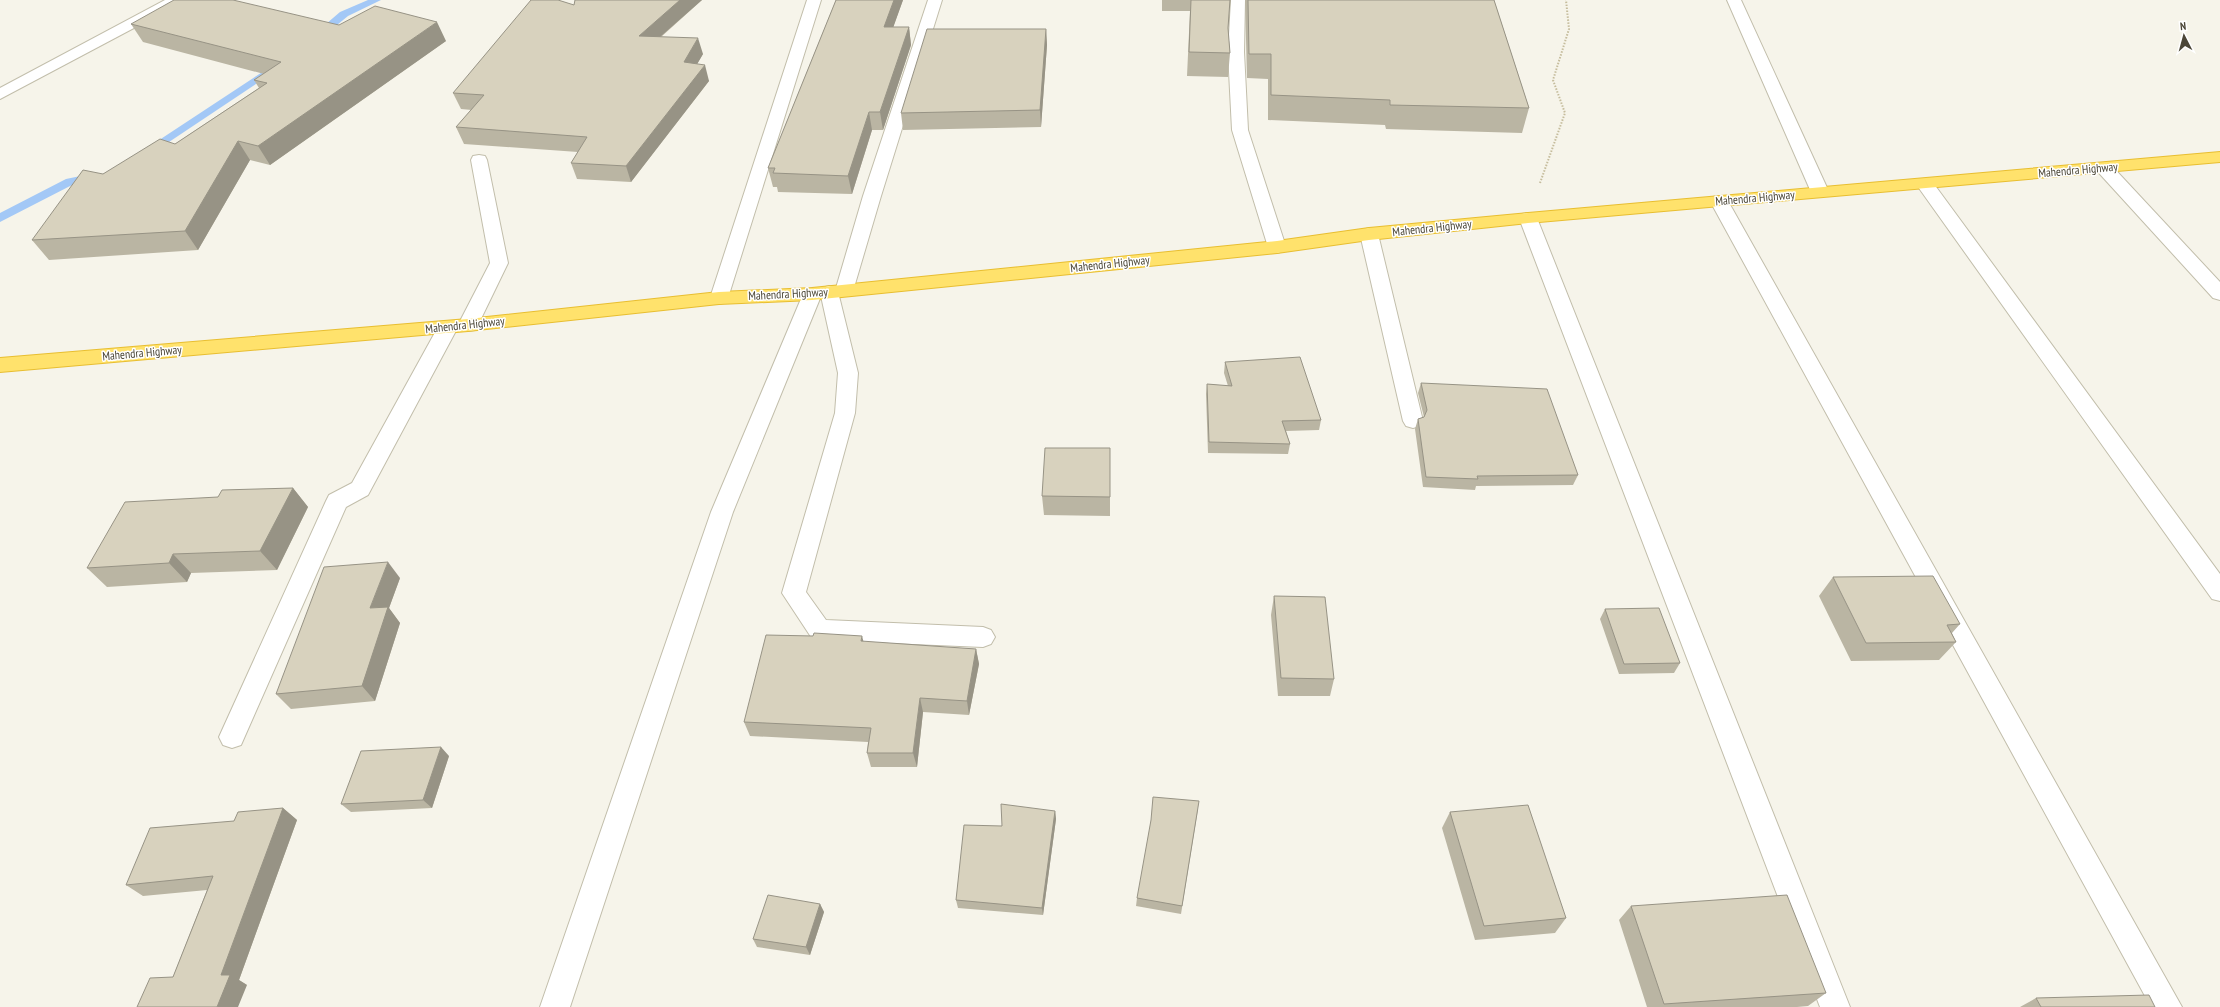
<svg xmlns="http://www.w3.org/2000/svg" width="2220" height="1007" font-family="'PT Sans Narrow',sans-serif">
<style>
.lines{fill:none;stroke-linecap:round;stroke-linejoin:round}
.stream{fill:#a3c8f6;fill-rule:evenodd}
.minor-casing{stroke:#c2beab;stroke-width:2}
.highway-casing{stroke:#e8be31;stroke-width:2}
.path{stroke:#c5bc9c;stroke-width:2;stroke-dasharray:1.5 1.5;stroke-linecap:butt}
.minor{fill:#fff;fill-rule:evenodd}
.highway{fill:#ffe26c;fill-rule:evenodd}
.wall{fill:#bab5a3}
.shaded-wall{fill:#979385}
.building{fill:#d8d2be;stroke:#979385}
.labels{text-anchor:middle;stroke-width:3;stroke-linejoin:round;paint-order:stroke}
.street-label{font-size:12px;fill:#4b4637;stroke:#fff}
</style>
<rect width="100%" height="100%" fill="#f6f4ea"/>
<g class="lines">
<path class="stream" d="M368 0H381L348 16 321 38H313L312 36 340 12Z
M270 67 275 70 274 72 151 154H143L141 152Z
M95 173 101 176 99 178 74 184 0 222V213L66 179Z"/>
<defs>
<path id="minor" d="M165 0H183L181 3 0 99V88Z
M807 0H821L728 298 726 302 719 304 712 302 710 298Z
M928 0H942L881 196 853 291 851 295 839 296 858 373 855 413 806 592 826 620 983 627 991 630 995 637 991 644 983 647 819 640 811 637 782 593 835 413 838 373 821 296 733 512 570 1007H540L711 512 803 294 805 290 812 288 820 292 822 288 829 286 836 288 863 196Z
M1231 0H1245L1244 52 1248 130 1286 247 1283 251 1277 253 1271 251 1268 247 1232 130 1228 52Z
M1727 0H1741L1829 192 1826 196H1814L1811 192Z
M479 155 485 156 487 160 508 263 478 325 475 330 468 331 461 330 458 325 490 263 471 160 473 156Z
M2104 163 2110 164 2220 282V300L2213 298 2098 172 2096 168 2098 164Z
M1925 179 1931 180 2220 574V601L2212 599 1916 184 1919 180Z
M1719 196 1725 197 1728 201 2182 1007H2151L1710 201 1713 197Z
M1528 213 1534 214 1537 218 1850 1007H1820L1519 218 1522 214Z
M1369 228 1375 230 1378 234 1423 421 1420 426 1413 428 1406 426 1403 421 1360 234 1363 230Z
M448 321 455 322 458 327 368 495 346 507 241 745 232 748 223 745 219 737 326 501 329 495 352 483 438 327 441 322Z"/>
<path id="highway" d="M2220 152V162L1528 223 1369 240 1277 253 812 300 719 304 468 331 0 372V358L468 319 719 292 812 288 1277 241 1369 228 1528 213Z"/>
</defs>
<use href="#minor" class="minor-casing"/>
<use href="#highway" class="highway-casing"/>
<path class="path" d="M1540 183 1565 113 1553 80 1569 29 1566 0"/>
<use href="#minor" class="minor"/>
<use href="#highway" class="highway"/>
</g>
<path class="wall" d="M575 0H702L661 37 703 54 697 64 709 81 631 182 577 179 571 163 578 152 464 144 456 127 472 110 461 109 453 93 574 5Z
M836 0H903L893 27H909L911 45 883 130H872L852 194 778 192 777 187H773L768 168Z
M1162 0H1230L1228 28 1230 53 1228 77 1187 76 1190 11H1162Z
M1245 0H1494L1529 108 1522 133 1386 129 1385 125 1268 120V79L1247 78Z
M131 24 339 25 446 41 270 165 250 160 198 250 49 260 32 240 103 174 175 144 259 88 254 80 264 74 143 42Z
M1046 29 1047 45 1041 127 903 130 901 113Z
M1225 362 1321 420 1319 430 1286 431 1290 444 1288 454 1208 453 1206 394 1207 384 1228 386 1224 373Z
M1421 383 1578 475 1573 485 1476 486 1475 490 1423 487 1415 429 1418 419 1424 417 1418 393Z
M1110 448V516L1044 515 1042 496Z
M293 488 308 507 277 570 191 573 187 582 107 587 87 568 218 497Z
M1833 577 1960 624 1952 633 1956 642 1939 660 1851 661 1819 596Z
M400 578 389 608 400 623 375 701 291 709 276 694Z
M1274 596 1334 679 1330 696H1278L1271 615Z
M1605 609 1680 663 1674 673 1619 674 1600 619Z
M863 642 976 649 979 664 969 715 923 712 917 767H871L867 753 868 742 750 736 744 722Z
M449 756 432 808 351 812 341 804Z
M283 808 297 820 239 980 247 985 173 977 207 890 143 896 126 885 234 821Z
M1198 809 1181 914 1136 906 1137 898Z
M1055 811 1056 819 1043 915 958 908 956 900 1002 826Z
M1450 812 1566 918 1555 933 1475 940 1442 828Z
M820 904 824 912 810 955 757 947 753 939Z
M1631 906 1826 993 1808 1006 1797 1007H1647L1619 920Z
M2036 998 2155 1007H2020Z"/>
<path class="shaded-wall" d="M680 0H702L644 51 639 36Z
M894 0H903L887 45 884 27Z
M437 22 446 41 270 165 258 146Z
M909 27 911 45 883 130 880 112Z
M1046 29 1047 45 1041 127 1040 110Z
M698 38 703 54 689 78 684 62Z
M705 65 709 81 631 182 626 166Z
M869 112 872 130 852 194 848 176Z
M238 141 250 160 198 250 185 231Z
M293 488 308 507 277 570 260 551Z
M173 554 191 573 187 582 169 563Z
M388 562 400 578 389 608 400 623 375 701 362 686 370 608Z
M862 636 866 651 861 641Z
M976 649 979 664 969 715 967 701Z
M920 698 923 712 917 767 913 753Z
M441 747 449 756 432 808 423 800Z
M283 808 297 820 239 980 247 985 238 1007H217L221 975Z
M1055 811 1056 819 1043 915 1042 908Z
M820 904 824 912 810 955 806 947Z"/>
<path class="building" d="M174 0H233L339 25 375 6 437 22 258 146 238 141 185 231 32 240 83 170 103 174 160 139 175 144 267 83 254 80 281 62 131 24Z
M531 0H558L574 5 575 0H680L639 36 698 38 684 62 705 65 626 166 571 163 587 137 456 127 484 95 453 93Z
M836 0H894L884 27H909L880 112H869L848 176 773 173 775 168H768Z
M1191 0H1230L1228 28 1230 53 1189 52Z
M1248 0H1494L1529 108 1390 105V100L1271 95V54H1249Z
M927 29H1046L1040 110 901 113Z
M1300 357 1321 420 1282 421 1290 444 1209 442 1207 384 1232 386 1225 362Z
M1421 383 1547 389 1578 475 1477 476 1478 479 1426 477 1418 419 1424 417 1427 410Z
M1045 448H1110V497L1042 496Z
M293 488 260 551 173 554 169 563 87 568 125 502 218 497 222 490Z
M388 562 370 608 388 607 362 686 276 694 324 567Z
M1933 576 1960 624 1947 625 1956 642 1866 643 1833 577Z
M1274 596 1325 597 1334 679 1281 678Z
M1659 608 1680 663 1624 664 1605 609Z
M814 633 862 636 861 641 976 649 967 701 920 698 913 753H867L871 728 744 722 766 635 813 636Z
M441 747 423 800 341 804 361 751Z
M1153 797 1199 801 1182 906 1137 898 1151 820Z
M1001 804 1055 811 1042 908 956 900 964 825 1002 826Z
M1528 805 1566 918 1484 926 1450 812Z
M283 808 221 975H230L217 1007H137L150 978 173 977 213 876 126 885 150 828 234 821 238 812Z
M768 895 820 904 806 947 753 939Z
M1787 895 1826 993 1664 1004 1631 906Z
M2149 995 2155 1007H2041L2036 998Z"/>
<g class="labels">
<g class="street-label">
<text transform="translate(2078 170) rotate(-5)" y="4">Mahendra Highway</text>
<text transform="translate(1755 198) rotate(-5)" y="4">Mahendra Highway</text>
<text transform="translate(1432 228) rotate(-6)" y="4">Mahendra Highway</text>
<text transform="translate(1110 264) rotate(-6)" y="4">Mahendra Highway</text>
<text transform="translate(788 294) rotate(-3)" y="4">Mahendra Highway</text>
<text transform="translate(465 325) rotate(-6)" y="4">Mahendra Highway</text>
<text transform="translate(142 353) rotate(-5)" y="4">Mahendra Highway</text>
</g>
</g>
<g transform="translate(2184 36) rotate(354)" stroke="#ffffff" stroke-width="3" paint-order="stroke">
<path d="M0-3L7 15L0 10L-7 15Z" fill="#4b4637"/>
<text y="-6" font-size="11" font-weight="bold" text-anchor="middle" fill="#4b4637">N</text>
</g>
</svg>
